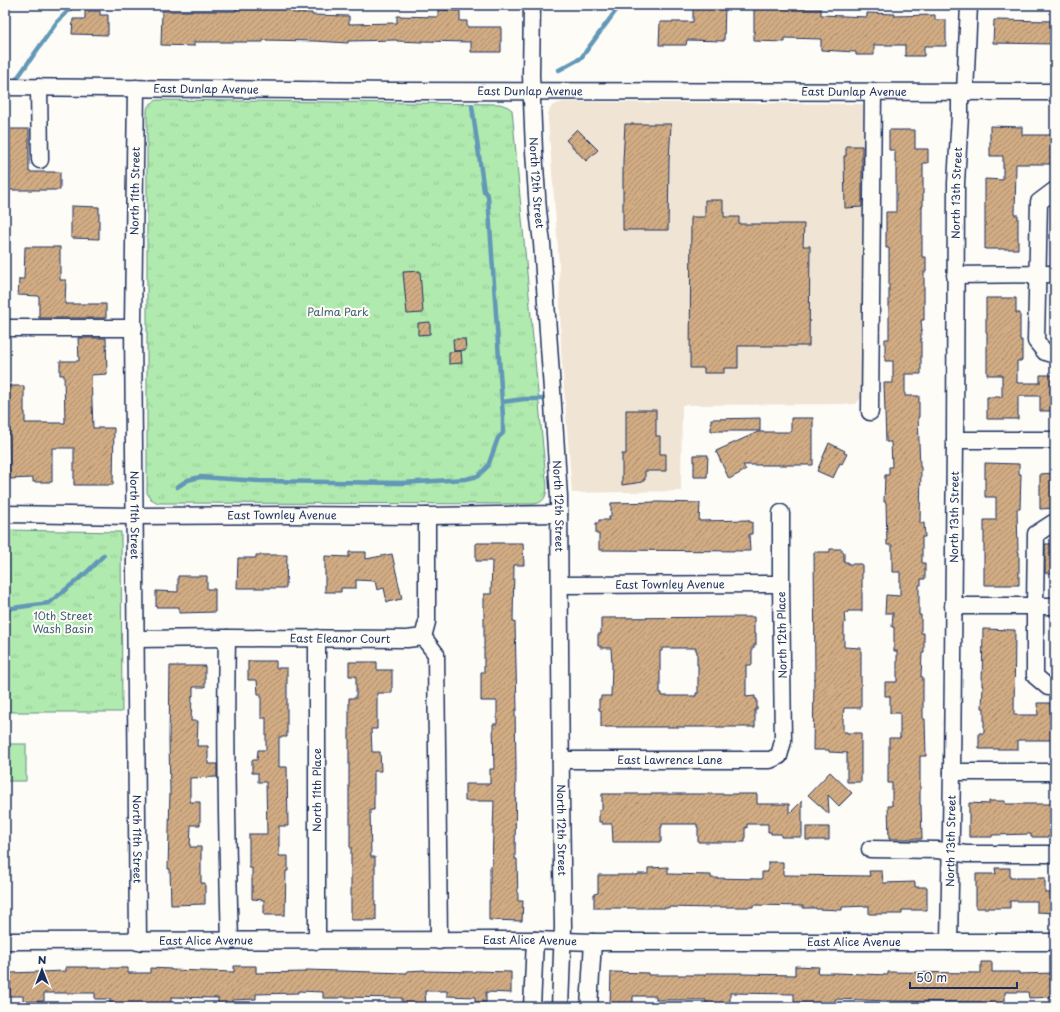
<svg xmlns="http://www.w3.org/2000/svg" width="1060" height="1012" font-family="'Playpen Sans',sans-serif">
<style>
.built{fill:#f0e4d4}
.green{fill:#b0eaae;stroke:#668c86}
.park{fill:url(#park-tufts);stroke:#668c86}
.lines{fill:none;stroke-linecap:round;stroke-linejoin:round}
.stream{stroke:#6298b7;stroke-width:4.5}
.building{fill:url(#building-hatch);stroke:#1b2f5e;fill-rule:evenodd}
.minor-casing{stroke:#1b2f5e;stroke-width:19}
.minor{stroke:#fdfcf7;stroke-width:16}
.labels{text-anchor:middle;stroke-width:4;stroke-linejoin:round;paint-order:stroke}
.street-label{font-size:11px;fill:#1b2f5e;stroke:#fdfcf7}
.park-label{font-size:11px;fill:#405e72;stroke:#fdfcf7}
</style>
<defs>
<pattern id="park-tufts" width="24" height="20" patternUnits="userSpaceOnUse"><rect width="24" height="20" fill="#b0eaae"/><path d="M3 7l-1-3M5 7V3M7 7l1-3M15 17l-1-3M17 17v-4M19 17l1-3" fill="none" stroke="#97c998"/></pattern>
<pattern id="building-hatch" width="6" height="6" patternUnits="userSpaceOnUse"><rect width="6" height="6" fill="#d1ac83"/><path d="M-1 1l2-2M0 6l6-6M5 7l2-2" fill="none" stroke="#a98c6e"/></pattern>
</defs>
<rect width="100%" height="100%" fill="#fdfcf7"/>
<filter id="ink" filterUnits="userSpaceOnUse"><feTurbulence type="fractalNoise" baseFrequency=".025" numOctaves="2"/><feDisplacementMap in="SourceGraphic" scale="8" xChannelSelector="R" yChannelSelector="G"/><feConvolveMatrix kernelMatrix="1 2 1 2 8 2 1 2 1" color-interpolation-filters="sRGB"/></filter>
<g filter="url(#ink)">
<path class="built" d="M563 102 866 104 861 398 856 404 682 405 681 491 572 493 561 349 559 262 548 119V114L550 109 553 105Z"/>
<path class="green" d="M5 744H26V781H5Z"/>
<path class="park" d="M157 100 500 104 508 107 512 110 545 469C546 481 552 502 534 504L158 503 151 499 147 493V112C147 104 151 104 157 100Z
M5 530 121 532 122 712H5Z"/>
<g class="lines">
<path class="stream" d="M559 70 581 58 620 5
M13 84 57 22 74 5
M502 402 524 399H551
M177 487 188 480 200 477 259 481 402 483 466 479 478 476 488 466 498 438 503 433V417L488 196 484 191 472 106
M5 609 49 603 86 573 104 555"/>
</g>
<path class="building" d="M693 5H725L724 41 687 40 686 45H659L660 22H693Z
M754 5H805V9H821V15L867 17V13L895 14 894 16 935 15V20H946V46H924V56H905V45H874V55H856V52L821 50V39L785 38V42L754 41Z
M236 6 293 8V13H312V15L349 16V24L397 23V16L438 17V10L460 11V21H467V27H501V52H471V42L422 41V42L397 41V40L348 41V43L315 41 263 40V42H194V46L161 45 162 11H236Z
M85 11H100V15H108V35L72 34 73 19H85Z
M994 20 1055 21V44L993 43Z
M625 124H671L669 161 668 230H623V161Z
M990 126 1022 127V135H1055V164H1016L1015 215H1018V249H985V179L1003 180V156H990Z
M9 129H29V172H60V190H9V173H10Z
M577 129 598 150 586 161 566 140Z
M889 130H915V149H928V163H923V206H922V257H926V272H924V320H921L922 331H921V374H905V396H919V417H918L920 467H921L920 523H924L925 537H922V563H925V579H921V585H919V615H921V633H924V653H922L921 677H923V719H925L926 756H920V805H921L922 839H889L888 806H892V783H888V763H889V738H900V713H890V696H885V682H897V651H894V627H892L893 613H885L886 595 900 596V572H892V545H887L886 502H884L885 475H889V467H892L891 442H886L884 383H893V361H885V339H889V248H886V212H896V163H895V150H889Z
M846 146H862V207L845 208 844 156H846Z
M705 200H723V212H724V217H739V224H804L803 246H810L809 346H738V368H724V373H704V368H690L691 217H705Z
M71 206 99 207V239L71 238Z
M25 247H60V280H66L65 304H106V318H39V296L18 295 19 279H24Z
M420 271 423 313 407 314 403 272Z
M986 298H1016V313H1020V340H1022V361H1017V383H1040V375H1055V411H1040V396H1018V419H987V397H1002V375H987V332H986Z
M430 322V334L418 335V323Z
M78 338H106L107 374 91 375 93 428H114L113 485H74V448H52V482H33V478L10 479 8 386H24V412H25V423H65L64 375H60V361H79Z
M453 339H465L466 350 454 351Z
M461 351 462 363 449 364V352Z
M626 410H656V436H660V454H666V471H645V480H643V482L622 485V454H626Z
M760 418V431H711V419Z
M791 418H813V465H743L746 470 729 479 716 451 758 432H791Z
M829 443 845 451 844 453 847 454 842 464 840 463 833 478 817 471Z
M694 455H708L707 477H694Z
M985 463 1019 464V474H1021L1020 509H1017L1018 552H1019V585H984V520H996V497H985Z
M1055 473V508L1040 509V474Z
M659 502 700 503 699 521 749 520V522H752V534H749L750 551 599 550V534H596V523H599V520H609V517H611V503Z
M476 543H523L524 565H514L513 622H515L517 710H515L516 765 515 859H517L518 901H523L522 921 489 920V900H490V866H492L494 801H465V784H490V769H494L493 724H497V701H481V672H484V594H491L492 561H476Z
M1045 544H1055V573H1045Z
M830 549H842V552H844V562H848V564H862V611H848V613H844L845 623H844V647L861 648V708H844L843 719V732H847V733H861V782H847V754L848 753 829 752V750H813L814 679H815L814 552H830Z
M349 552H366V559L392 554 402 599 387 602 384 588 377 590 375 581 356 580V588H341V592H325V556L349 557Z
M256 555H287L286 588H237L238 558H256Z
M178 576H207V589H215V612L179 613V607H156V591L178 592Z
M754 617V634H756V645H754V648H752V665H746V697L755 696V699H757V710H755V727H601V710H599V699H601V696H611L612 665 611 648H601V646H598V634H601V618ZM662 648H696V651H697V665H698V693H696V696H662V693H660V651H662Z
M983 629 1015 630 1014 715H1038L1037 703H1050V707H1055V740H1018V749H979V733H984V708H982L983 686H982Z
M248 661H276V668H287V737H279V767H287L288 826H279V856H288V871H286L285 915H264V900L252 899V868H249V834H267L266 782H258V773H252V760H257L258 750H266V718H261V694H258L257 680H248Z
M349 662H377V670H392V693H377V729H371L372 752H380L381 771H374V810H370L371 857H375V905H376V920H351V847H350V810H349V698H356V676H349Z
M170 666H205V687H193V696H192L191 721H198L197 746H208V764H217V777L190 778V802H200V825H191L190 847H201V883H205V904L171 905 170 869H168L170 791 169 740Z
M830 772 852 793 839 806 828 795 829 814 808 795Z
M602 794H757V804H789V814L802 801V837H781V834H771V832H768V824H747V828H745V842H698V827H697V824H662V827H661V842H613L612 824H602V822H599V810H602Z
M989 801H1005V804H1055V835H1052V837H1031V834L992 835V837H969V803L989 804Z
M806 827H829V840H806Z
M768 862H783V875L870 876 869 871H882L883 883 915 882V887H927V910H902V914H869V906L842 907V910L816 909V908H803V906L753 905V907H711V908L668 907V908H594V894L598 893V875H638V874H648V868L668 867V874L711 875V878L762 879V872H768Z
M995 868H1010V878H1045V893H1055V913L1037 912V901H1010V908H976V874H996Z
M981 962H992V972H1019V974L1055 973V997L1029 998 1028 992H1005V1004L982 1005V1002L888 1001 835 999V1004H794V994L730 993V1005H706V1000H656V996H633V1004H610L611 972 648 973V975H706V973H742V974L795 975V966L819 967 818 973H836L888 975V972L981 973Z
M234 966H256V973L306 972V970L407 973V971L425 970V971L475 972V971L511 972V993L486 992V1002H475V997L447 996V991H425L426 1007H402V998L340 997V998H323V992L298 991V993L256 994V999L232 1000V1007H218V998L171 997V1007H150V1005L110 1003V999H95V993H44V1001L23 1002V996H10V973L66 971V967H87V968H128V973H150V968L171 969V970L234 972Z"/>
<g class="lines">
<defs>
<g id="minor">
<path id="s1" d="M532 5 531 75 534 151 538 211 542 243 555 434 559 497 561 798 563 927 560 1007"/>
<path id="s2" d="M5 87 396 91 1055 92"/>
<path d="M39 87 40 160"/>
<path id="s3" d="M136 88 133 325 138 942"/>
<path d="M965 93 969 5"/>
<path d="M1055 190 1039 202 1036 341 1045 352 1055 355"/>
<path d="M955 275 1055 274"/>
<path d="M5 328H134"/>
<path d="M870 412 873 91"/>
<path d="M955 440H1055"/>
<path id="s4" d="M5 514 134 516 285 515 427 516 559 514"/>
<path d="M1055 523H1053L1036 534 1035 606V676L1048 687H1055"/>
<path id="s5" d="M560 585 781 584"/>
<path d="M953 606H1055"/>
<path d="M423 637 436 654 439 941"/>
<path d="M227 638C225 739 227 840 230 941"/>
<path d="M317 638V941"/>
<path id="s6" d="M136 639 227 638 407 639 423 637 427 622V516"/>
<path id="s7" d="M561 760H770L779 756 783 741 781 584V513"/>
<path d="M952 772H1055"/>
<path d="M870 849 937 850 966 854H1055"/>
<path id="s8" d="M5 941 535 940 593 942H1055"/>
<path id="s9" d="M949 942 952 772 955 440 956 183 960 115V93"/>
<path d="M532 1007 535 940"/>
<path d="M589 1007 593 942"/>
</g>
</defs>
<use href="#minor" class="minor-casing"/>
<use href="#minor" class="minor"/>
</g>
</g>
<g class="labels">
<g class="street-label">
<text dy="4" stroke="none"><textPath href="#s2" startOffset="201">East Dunlap Avenue</textPath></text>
<text dy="4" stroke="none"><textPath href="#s2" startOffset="525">East Dunlap Avenue</textPath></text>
<text dy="4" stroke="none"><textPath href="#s2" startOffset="849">East Dunlap Avenue</textPath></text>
<text dy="4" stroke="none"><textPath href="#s1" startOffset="178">North 12th Street</textPath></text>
<text transform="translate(135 191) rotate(-89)" y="4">North 11th Street</text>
<text dy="4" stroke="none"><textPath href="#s9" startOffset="749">North 13th Street</textPath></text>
<text dy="4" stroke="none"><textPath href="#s1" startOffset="502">North 12th Street</textPath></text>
<text dy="4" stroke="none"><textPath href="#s3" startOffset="427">North 11th Street</textPath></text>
<text dy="4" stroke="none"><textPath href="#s4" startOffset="277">East Townley Avenue</textPath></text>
<text dy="4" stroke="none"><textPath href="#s9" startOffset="425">North 13th Street</textPath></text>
<text dy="4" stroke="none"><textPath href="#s5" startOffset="110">East Townley Avenue</textPath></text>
<text transform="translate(782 635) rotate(-91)" y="4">North 12th Place</text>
<text dy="4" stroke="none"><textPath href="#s6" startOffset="204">East Eleanor Court</textPath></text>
<text dy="4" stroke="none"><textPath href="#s7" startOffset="109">East Lawrence Lane</textPath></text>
<text transform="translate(317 790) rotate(-90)" y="4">North 11th Place</text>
<text dy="4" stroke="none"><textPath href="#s1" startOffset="826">North 12th Street</textPath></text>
<text dy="4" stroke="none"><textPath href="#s3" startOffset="751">North 11th Street</textPath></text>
<text dy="4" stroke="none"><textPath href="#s9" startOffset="101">North 13th Street</textPath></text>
<text dy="4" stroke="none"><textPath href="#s8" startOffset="525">East Alice Avenue</textPath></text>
<text dy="4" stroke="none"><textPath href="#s8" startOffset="201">East Alice Avenue</textPath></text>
<text dy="4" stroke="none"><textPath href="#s8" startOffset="849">East Alice Avenue</textPath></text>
</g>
<g class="park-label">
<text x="338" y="316">Palma Park</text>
<text x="63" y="620">10th Street<tspan x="63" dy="13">Wash Basin</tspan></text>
</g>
</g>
<rect width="1060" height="1012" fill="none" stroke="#fdfcf7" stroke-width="20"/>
<rect x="10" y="10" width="1040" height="992" fill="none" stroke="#1b2f5e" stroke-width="1.5" filter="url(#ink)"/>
<g transform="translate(42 970)" stroke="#fdfcf7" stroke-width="3" paint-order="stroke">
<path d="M0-3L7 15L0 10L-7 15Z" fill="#1b2f5e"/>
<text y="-6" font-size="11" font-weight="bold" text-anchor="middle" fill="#1b2f5e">N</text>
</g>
<path d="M910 982v6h107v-6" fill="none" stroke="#1b2f5e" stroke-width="2"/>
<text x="916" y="982" font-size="12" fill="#1b2f5e" stroke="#fdfcf7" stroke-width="3" paint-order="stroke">50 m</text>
</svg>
